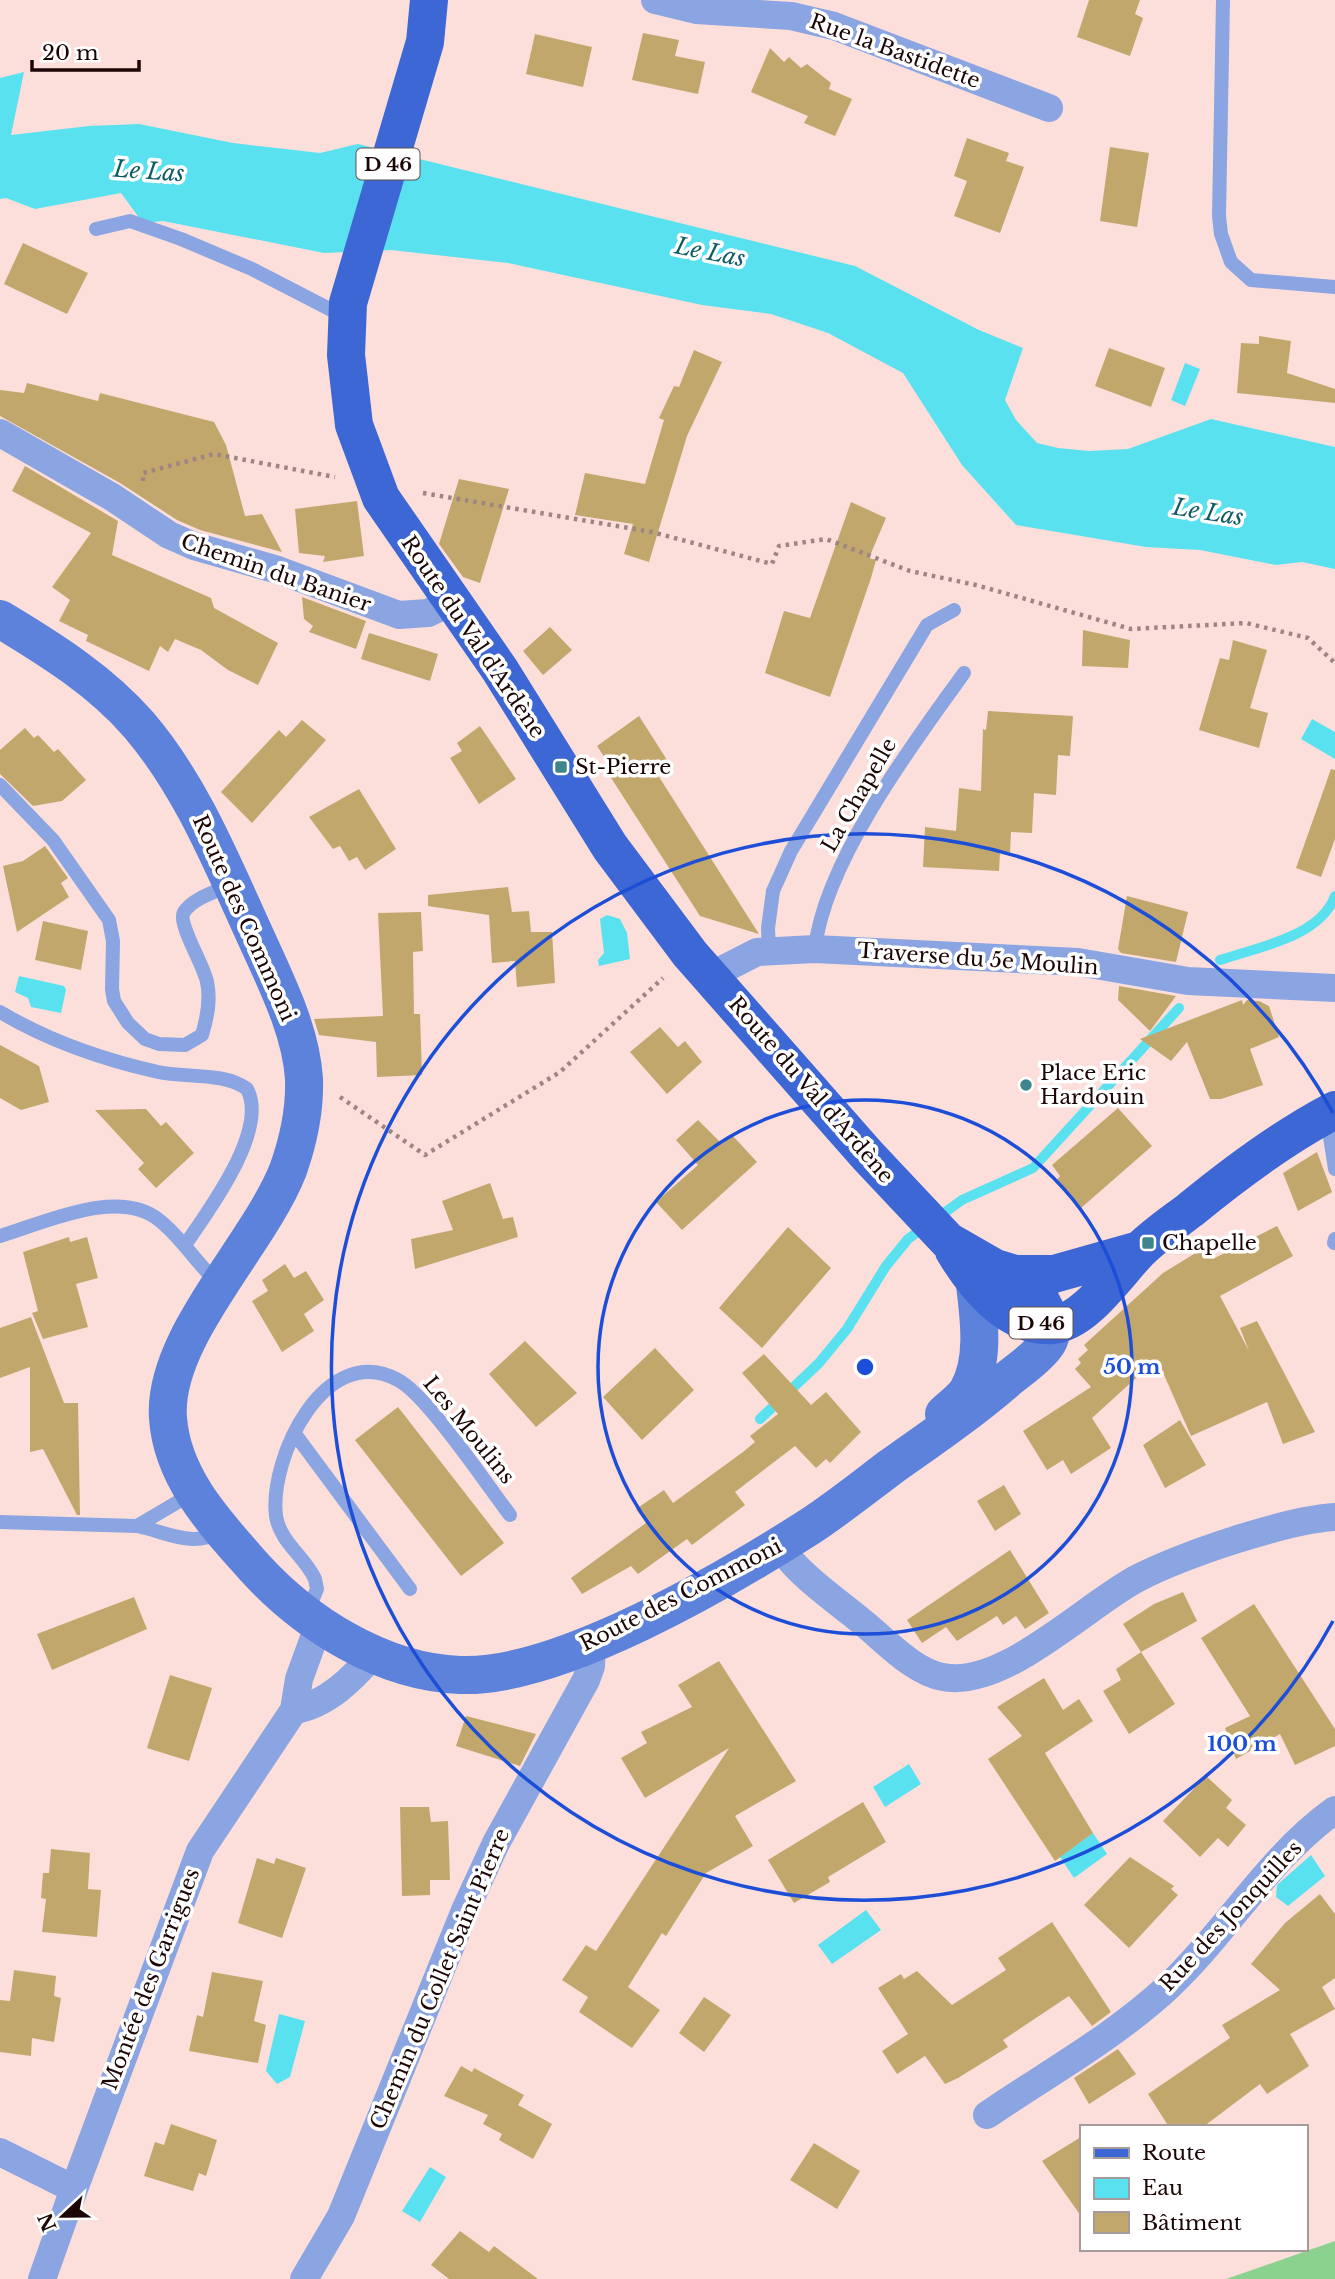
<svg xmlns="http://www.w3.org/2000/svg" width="1335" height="2279" font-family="'Libre Baskerville',serif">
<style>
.green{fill:#8bd28e}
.water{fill:#59e1f0}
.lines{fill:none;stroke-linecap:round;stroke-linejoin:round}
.stream{stroke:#59e1f0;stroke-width:10}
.building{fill:#c2a76d}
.path{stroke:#9f8582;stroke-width:4.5;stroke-dasharray:3.5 5;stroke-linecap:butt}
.lane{stroke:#8aa5e1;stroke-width:14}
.street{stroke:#8aa5e1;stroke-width:28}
.secondary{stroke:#5d82db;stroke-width:38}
.primary{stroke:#3d67d5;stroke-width:38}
.ring{fill:none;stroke:#1d4ed8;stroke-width:3.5}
.poi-dot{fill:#3e858d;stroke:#fff;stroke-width:2.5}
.labels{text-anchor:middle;stroke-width:7;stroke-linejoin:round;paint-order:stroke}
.shield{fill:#fff;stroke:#605150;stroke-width:2}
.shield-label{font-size:19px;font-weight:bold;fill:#1c0605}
.street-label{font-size:21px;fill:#1c0605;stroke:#fff}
.poi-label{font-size:21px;fill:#1c0605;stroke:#fff;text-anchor:start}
.water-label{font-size:23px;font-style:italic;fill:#0e5d65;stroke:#fff}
.centre{fill:#1d4ed8;stroke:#fff;stroke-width:3.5}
.ring-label{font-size:21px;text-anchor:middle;font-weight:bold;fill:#1d4ed8;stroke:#fff;stroke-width:7;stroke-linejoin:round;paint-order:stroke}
</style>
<rect width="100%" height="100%" fill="#fcdfdb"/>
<path class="green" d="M1335 2241V2279H1226Z"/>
<path class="water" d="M24 72 11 135 89 126 139 124 233 143 320 153 358 144 855 266 979 330 1023 348 1005 400 1016 420 1037 443 1058 448 1089 451 1128 449 1211 419 1335 447V569L1302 562 1276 565 1200 550 1146 547 1016 525 962 465 903 373 828 333 771 314 702 305 508 263 391 250 324 253 163 221 143 223 121 193 35 209 6 198 0 199V78Z
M1185 363 1200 369 1185 406 1171 400Z
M1312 719 1335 732V759L1301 739Z
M607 915 620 919 627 933 630 959 599 966 598 960 604 953 600 919Z
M19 976 64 986 66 990 61 1013 31 1007 28 998 15 992Z
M909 1764 921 1784 885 1807 873 1787Z
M1093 1833 1107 1854 1074 1878 1060 1857Z
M1311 1855 1325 1876 1288 1906 1276 1897 1277 1885Z
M866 1910 881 1930 832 1964 818 1945Z
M279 2014 305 2021 290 2077 277 2084 266 2071Z
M430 2167 446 2177 420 2222 402 2211Z"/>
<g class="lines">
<path class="stream" d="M1220 960C1258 947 1320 937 1335 896
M760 1419 819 1363 847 1329 886 1266 908 1239 962 1200 1033 1168 1179 1008"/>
</g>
<path class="building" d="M1089 0H1140L1135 14 1143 18 1130 56 1077 37Z
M643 33 679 40 675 56 705 62 698 94 632 80Z
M535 34 592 47 583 87 526 74Z
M770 48 784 62 789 57 801 68 807 64 831 83 829 89 852 99 835 136 804 123 808 116 751 92Z
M967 138 1009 153 1006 161 1024 167 1000 233 954 216 967 181 954 176Z
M1110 147 1149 153 1137 227 1100 221Z
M23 243 88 273 67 314 4 284Z
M1259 336 1291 341 1287 373 1335 389V403L1237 393 1241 343 1259 344Z
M1109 348 1165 368 1151 407 1095 386Z
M694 350 722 362 687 436 649 562 624 554 633 524 575 515 585 473 645 484 664 420 659 418 674 386 679 387Z
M27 383 98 401 100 393 214 422 226 445 245 516 262 514 282 552 200 530 177 520 120 483 0 416V390L24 393Z
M25 466 118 521 112 555 211 598 214 608 278 643 258 685 228 670 201 650 175 639 168 652 160 646 149 671 86 641 88 635 59 621 70 600 52 587 91 533 12 491Z
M459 479 509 489 480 583 463 577 439 544Z
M357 501 364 556 323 562 325 556 299 553 295 509Z
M851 502 886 518 869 558 876 560 871 578 830 697 765 673 784 611 810 618Z
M302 597 366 621 356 649 309 632 313 626 304 619Z
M550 627 572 650 543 675 523 651Z
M1083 630 1130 640 1128 668 1082 666Z
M369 633 438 654 430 681 361 659Z
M1233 640 1267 650 1250 708 1268 713 1259 748 1199 730 1220 658 1229 660Z
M988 711 1073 716 1070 756 1058 755 1056 795 1034 793 1032 833 1011 832 1010 852H1000L999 871 923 867 925 827 956 831 959 788 981 791 983 729 986 730Z
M639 716 669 763 654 769 759 934 700 916 606 770 611 767 597 746Z
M302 720 326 740 252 823 221 792 279 730 286 737Z
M480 726 516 779 479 804 450 758 462 751 457 743Z
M25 728 34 738 38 735 54 752 58 749 86 780 62 801 33 806 0 774V750Z
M1331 769 1335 770V839L1321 877 1296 868Z
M359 789 396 849 365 870 357 857 349 861 340 846 333 849 309 817Z
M45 846 68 878 61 883 69 897 17 932 3 866 23 861Z
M508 887 512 912 529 911 531 932H552L555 983 517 987 515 961 492 963 489 915 428 906V895Z
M1127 896 1188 912 1176 962 1121 953 1118 949Z
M421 912 423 951 413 952 414 1014H420L422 1075 377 1077 376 1042 319 1035 314 1019 383 1016 378 913Z
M43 921 88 931 81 970 35 960Z
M1119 986 1176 996 1150 1031 1118 1000Z
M1242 1000 1243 1005 1247 1000 1259 1001 1269 1006 1279 1037 1250 1049 1263 1085 1221 1099H1210L1187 1042 1171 1061 1140 1039Z
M660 1027 678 1047 685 1041 702 1062 667 1094 630 1052Z
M0 1045 39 1066 49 1102 21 1110 0 1098Z
M1118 1108 1152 1146 1081 1208 1057 1180 1060 1176 1052 1165Z
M146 1109 161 1126 166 1122 194 1153 156 1188 138 1169 144 1163 95 1110Z
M698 1120 722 1144 732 1135 757 1162 682 1230 656 1202 698 1165 676 1140Z
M1317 1152 1332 1192 1298 1211 1283 1173Z
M490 1183 503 1219 513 1217 518 1237 415 1269 411 1239 453 1230 442 1201Z
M1277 1226 1293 1256 1220 1296 1249 1351 1240 1328 1257 1321 1315 1432 1283 1444 1267 1402 1191 1436 1157 1359 1092 1418 1111 1448 1071 1474 1063 1460 1047 1470 1023 1431 1091 1387 1075 1369 1081 1363 1078 1359 1088 1350 1084 1345 1163 1273 1207 1246 1213 1259Z
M788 1227 831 1268 762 1348 719 1308Z
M69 1237 70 1242 87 1237 98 1278 76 1284 88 1327 43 1339 32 1313 38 1311 23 1252Z
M285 1264 294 1278 306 1271 324 1300 304 1314 314 1331 282 1352 252 1301 268 1291 262 1280Z
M31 1317 64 1403H78L80 1515H77L43 1449 30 1452V1367L0 1378V1328Z
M525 1341 577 1393 536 1427 489 1374Z
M655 1348 694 1390 642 1440 603 1397Z
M764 1354 811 1405 826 1392 861 1432 830 1463 826 1459 816 1468 795 1446 735 1492 745 1505 692 1545 687 1539 638 1574 631 1566 582 1594 571 1578 646 1523 636 1509 664 1490 673 1503 743 1452 755 1442 750 1436 778 1414 742 1373Z
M398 1407 504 1543 461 1576 355 1440Z
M1180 1420 1206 1465 1165 1488 1143 1445Z
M1004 1485 1021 1514 995 1531 977 1501Z
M1010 1550 1049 1613 1025 1629 1016 1616 1003 1625 997 1616 957 1641 946 1627 922 1643 907 1620Z
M1183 1592 1197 1621 1141 1652 1123 1624 1154 1604Z
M134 1597 147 1629 52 1670 37 1634Z
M1254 1604 1335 1729V1746L1295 1765 1280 1734 1236 1759 1225 1728 1250 1716 1201 1638Z
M1141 1652 1175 1704 1129 1734 1103 1691 1121 1680 1116 1669Z
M719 1661 796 1781 735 1816 753 1846 706 1873 666 1936 662 1933 628 1987 660 2010 632 2048 579 2012 588 1997 562 1980 586 1945 596 1951 729 1748 645 1798 621 1758 647 1743 641 1732 692 1707 678 1685Z
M170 1675 212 1688 189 1761 147 1748Z
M1044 1678 1063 1710 1079 1699 1093 1721 1045 1753 1093 1833 1055 1861 988 1759 1022 1736 997 1707Z
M466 1716 536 1734 520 1766 456 1746Z
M1206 1776 1232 1800 1226 1808 1246 1825 1228 1847 1218 1838 1200 1857 1163 1821Z
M863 1802 886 1842 828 1877 830 1882 794 1903 768 1860Z
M400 1807H429L431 1822 448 1821 450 1880H430V1895L402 1896Z
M51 1849 90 1853 88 1889 101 1890 97 1937 42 1932 46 1899 41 1898 43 1873H49Z
M1130 1857 1174 1886 1171 1889 1178 1895 1129 1948 1084 1905Z
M257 1858 274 1864 276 1858 306 1868 282 1938 238 1923Z
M1320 1894 1335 1914V1978L1322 1987 1335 2009 1290 2034 1309 2066 1267 2094 1260 2084 1203 2127H1169L1148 2094 1230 2038 1222 2025 1280 1990 1251 1964 1285 1923Z
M1052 1922 1111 2012 1092 2026 1069 1996 1003 2040 1008 2047 958 2078 945 2084 925 2056 897 2074 882 2051 908 2034 878 1988 901 1974 904 1979 917 1971 952 2005 1006 1970 998 1958Z
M14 1970 56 1976 54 1996 61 1998 54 2042 32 2038 31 2056 0 2052V2000L10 2001Z
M212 1972 263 1981 254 2021 266 2025 258 2063 189 2051 197 2015 203 2017Z
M704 1997 731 2015 704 2052 679 2033Z
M1118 2049 1136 2074 1089 2104 1074 2078Z
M461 2066 472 2072 474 2068 524 2095 518 2105 552 2124 533 2159 499 2140 502 2134 483 2124 488 2115 444 2096Z
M171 2124 217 2140 206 2176 199 2173 193 2191 144 2176 155 2142 164 2145Z
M1081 2137V2216L1042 2161Z
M814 2143 860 2171 837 2209 790 2180Z
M460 2231 489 2252 494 2246 538 2279H449L431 2265Z"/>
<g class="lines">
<path class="path" d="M143 481V473L214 454 335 477
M423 493 652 532 772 564 779 546 826 539 910 571 976 585 1131 629 1246 623 1308 638 1335 663
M340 1097 425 1155 560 1072 663 978"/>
<path class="lane" d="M1223 0 1219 216 1221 234 1231 262 1251 280 1335 287
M96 229 130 221 181 239 252 269 345 317
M0 785 53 840 109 920 113 941 112 989 114 1001 128 1023 145 1039 159 1044 185 1045 202 1035C207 1018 211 1000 207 982 204 965 177 923 184 912 193 898 216 892 230 885
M769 949 768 928 773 891 791 851 927 625 954 610
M815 949C824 863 913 743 964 673
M0 1012C47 1040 104 1060 158 1072 186 1078 224 1072 247 1089 269 1130 209 1210 185 1245
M1327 1118 1335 1169
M0 1236C44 1223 119 1187 159 1220 182 1238 196 1263 218 1283
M1334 1243 1335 1239
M295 1434 410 1589
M193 1493 137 1526C167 1532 191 1548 221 1532
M0 1522 137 1526
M307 1613 317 1589 315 1579C305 1557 280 1542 276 1516 269 1458 325 1340 398 1380 427 1395 487 1485 510 1515"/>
<path class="street" d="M655 0 696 10 791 16 834 26 1049 108
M0 433 112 497 169 535 194 546 278 570 399 615 428 613 451 602
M710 976 757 952 815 949 1078 962 1188 981 1335 988
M779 1546C800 1576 833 1598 861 1621 884 1639 913 1672 943 1677 1004 1689 1086 1605 1138 1578 1183 1555 1285 1520 1335 1517
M319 1624 299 1679 294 1710C327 1705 353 1678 374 1654
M987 2115C1047 2074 1116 2036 1170 1985 1228 1930 1269 1857 1335 1810
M0 2152 74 2189 200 1851 294 1710
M42 2279 74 2189
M304 2279 341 2216 466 1908 496 1843 586 1680 591 1666 592 1643"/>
<path class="secondary" d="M0 619C50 649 101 681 139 725 191 786 221 861 254 933 274 978 301 1029 304 1079 305 1109 298 1142 288 1170 258 1246 162 1338 168 1418 172 1478 216 1524 254 1567 305 1623 381 1672 460 1675 558 1679 726 1580 809 1527 838 1508 864 1487 892 1466 932 1438 971 1411 1008 1379 1020 1369 1037 1358 1046 1345 1051 1339 1051 1332 1053 1325
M944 1414C951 1407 963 1399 968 1390 985 1360 979 1318 975 1285"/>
<path class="primary" d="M429 0 425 42 348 303 346 355 354 425 381 498 500 670 610 847 690 954 868 1156 948 1241 995 1268 1015 1274 1036 1291 1053 1325
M954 1251C974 1284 1007 1328 1052 1325 1085 1323 1118 1272 1140 1250 1155 1235 1173 1223 1190 1210 1235 1173 1283 1137 1335 1110
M1015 1274H1054L1139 1250"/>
</g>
<g class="ring">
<circle cx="865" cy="1367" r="267"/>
<path d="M1333 1621A533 533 0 1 1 1333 1113"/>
</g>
<g class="poi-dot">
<rect x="554" y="760" width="14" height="14" rx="3.5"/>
<circle cx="1026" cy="1085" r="7"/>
<rect x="1141" y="1236" width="14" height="14" rx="3.5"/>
</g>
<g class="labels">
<g class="shield">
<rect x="356.5" y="148.5" width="63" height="31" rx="5"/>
<rect x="1009.5" y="1307.5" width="63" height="31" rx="5"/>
</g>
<g class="shield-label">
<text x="388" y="171">D 46</text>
<text x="1041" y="1330">D 46</text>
</g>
<g class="street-label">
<text transform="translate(895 51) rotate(20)" y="7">Rue la Bastidette</text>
<text transform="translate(276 573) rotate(19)" y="7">Chemin du Banier</text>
<text transform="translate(473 637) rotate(56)" y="7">Route du Val d'Ardène</text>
<text transform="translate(859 795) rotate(-60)" y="7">La Chapelle</text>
<text transform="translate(244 918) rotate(66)" y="7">Route des Commoni</text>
<text transform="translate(978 959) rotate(4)" y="7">Traverse du 5e Moulin</text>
<text transform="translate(811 1090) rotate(49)" y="7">Route du Val d'Ardène</text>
<text transform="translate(469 1430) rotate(51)" y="7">Les Moulins</text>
<text transform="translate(681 1595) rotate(-27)" y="7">Route des Commoni</text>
<text transform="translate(1231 1916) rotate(-47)" y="7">Rue des Jonquilles</text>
<text transform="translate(151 1979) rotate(-69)" y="7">Montée des Garrigues</text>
<text transform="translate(440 1979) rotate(-67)" y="7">Chemin du Collet Saint Pierre</text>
</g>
<g class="poi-label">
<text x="575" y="774">St-Pierre</text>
<text x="1040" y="1080">Place Eric<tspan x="1040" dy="24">Hardouin</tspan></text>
<text x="1162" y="1250">Chapelle</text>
</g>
<g class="water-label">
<text transform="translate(149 171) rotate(4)" y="8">Le Las</text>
<text transform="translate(710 252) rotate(11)" y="8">Le Las</text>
<text transform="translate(1208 512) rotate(9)" y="8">Le Las</text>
</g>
</g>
<circle cx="865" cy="1367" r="10" class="centre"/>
<g class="ring-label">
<text x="1132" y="1374">50 m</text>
<text x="1242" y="1751">100 m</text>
</g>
<rect x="1080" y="2125" width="228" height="126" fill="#ffffff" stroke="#a49b9b" stroke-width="2"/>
<rect x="1094" y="2148" width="35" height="10" fill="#3d67d5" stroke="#a49b9b" stroke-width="2"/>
<text x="1142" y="2160" font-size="21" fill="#1c0605">Route</text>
<rect x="1094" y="2178" width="35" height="21" fill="#59e1f0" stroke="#a49b9b" stroke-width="2"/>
<text x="1142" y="2195" font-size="21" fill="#1c0605">Eau</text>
<rect x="1094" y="2212" width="35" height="21" fill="#c2a76d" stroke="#a49b9b" stroke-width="2"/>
<text x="1142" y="2230" font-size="21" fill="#1c0605">Bâtiment</text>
<g transform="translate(63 2216) rotate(248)" stroke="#ffffff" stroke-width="5" paint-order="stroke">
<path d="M0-5L12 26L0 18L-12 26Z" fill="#1c0605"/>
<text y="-10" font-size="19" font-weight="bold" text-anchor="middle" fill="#1c0605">N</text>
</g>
<path d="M32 60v10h107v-10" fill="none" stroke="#1c0605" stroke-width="3.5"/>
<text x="42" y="60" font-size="21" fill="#1c0605" stroke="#ffffff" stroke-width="5" paint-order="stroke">20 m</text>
</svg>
